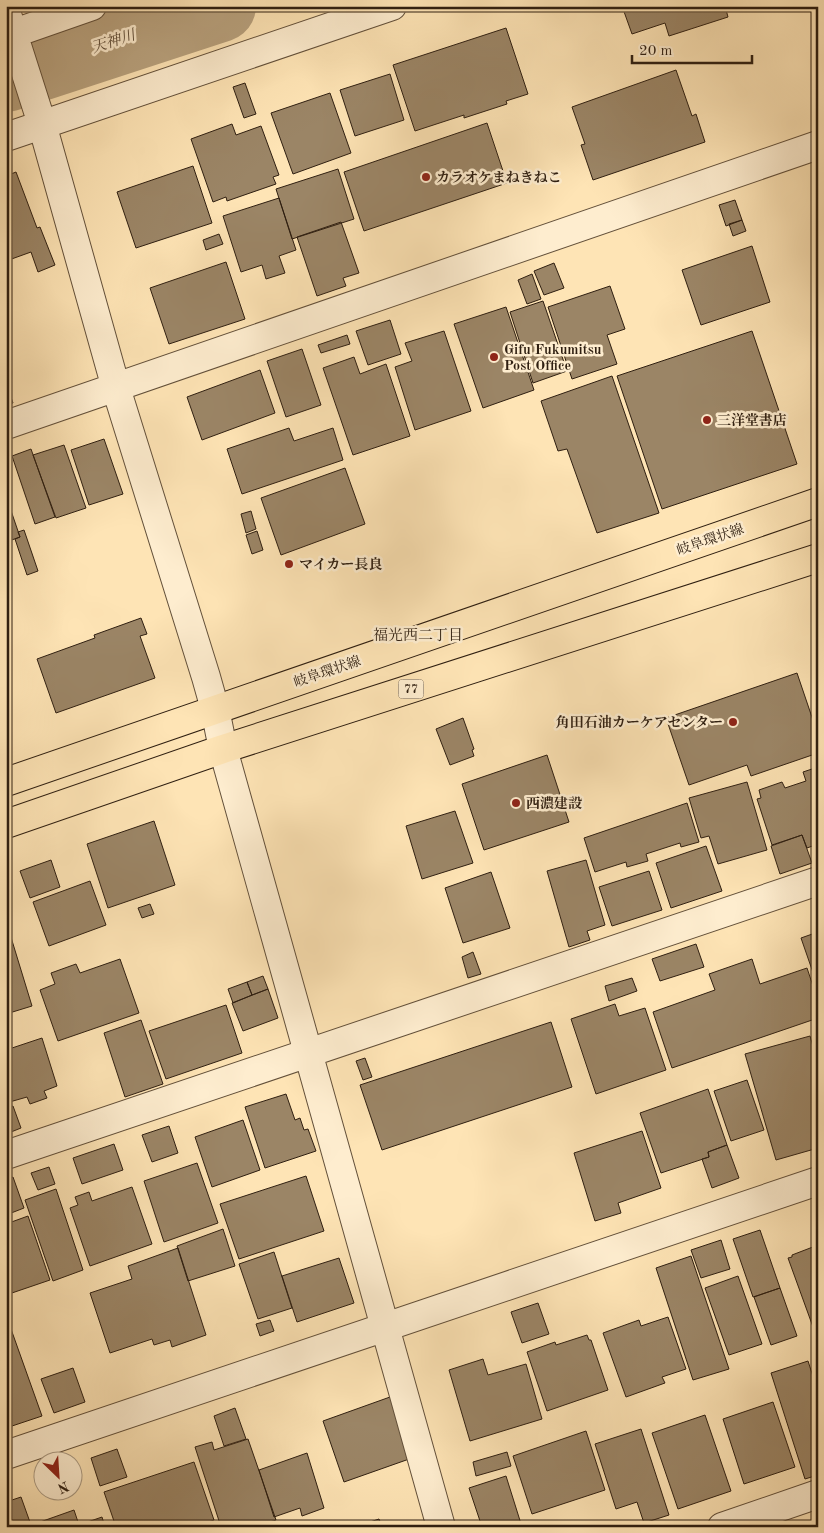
<svg xmlns="http://www.w3.org/2000/svg" width="824" height="1533" font-family="'Old Standard TT','Noto Serif JP',serif">
<style>
.lines{fill:none;stroke-linecap:round;stroke-linejoin:round}
.river{stroke:#b8a17d;stroke-width:72}
.building{fill:#9b8566;stroke:#2f1f11}
.street-casing{stroke:#63503a;stroke-width:30}
.primary-casing{stroke:#2f1f11;stroke-width:30}
.street{stroke:#feedcf;stroke-width:28}
.primary{stroke:#fee4b5;stroke-width:28}
.poi-dot{fill:#8f2418;stroke:#feedcf;stroke-width:2}
.labels{text-anchor:middle;stroke-width:5;stroke-linejoin:round;paint-order:stroke}
.shield{fill:#feedcf;stroke:#6d5d4a;stroke-width:1}
.shield-label{font-size:12px;font-weight:bold;fill:#2f1f11}
.poi-label{font-size:14px;font-weight:bold;fill:#2f1f11;stroke:#feedcf;text-anchor:start}
.street-label{font-size:14px;fill:#2f1f11;stroke:#feedcf}
.water-label{font-size:15px;font-style:italic;fill:#5f4c37;stroke:#feedcf}
.neighbourhood-label{font-size:15px;fill:#2f1f11;stroke:#feedcf}
</style>
<rect width="100%" height="100%" fill="#fee4b5"/>
<filter id="stains"><feTurbulence type="fractalNoise" baseFrequency=".004" numOctaves="4"/><feColorMatrix values="0 0 0 0 .2 0 0 0 0 .09 0 0 0 0 .02 0 0 0 .5 -.17"/></filter>
<radialGradient id="worn" r=".72"><stop offset=".6" stop-color="#630" stop-opacity="0"/><stop offset="1" stop-color="#630" stop-opacity=".3"/></radialGradient>
<g class="lines">
<path class="river" d="M6 76 220 6"/>
</g>
<path class="building" d="M622 6H725L728 17 669 36 665 23 632 34Z
M506 28 528 94 506 101 507 104 464 118V115L415 131 393 65Z
M676 70 692 116 696 114 705 142 593 180 581 145 585 144 572 107Z
M390 74 404 120 355 136 340 90Z
M245 83 256 114 244 118 233 87Z
M330 93 351 153 293 174 271 113Z
M487 123 507 183 364 231 344 172Z
M232 124 236 135 261 126 279 175 273 177 276 184 227 201 226 197 213 202 191 139Z
M193 166 212 223 136 248 117 192Z
M338 169 354 219 292 239 276 189Z
M16 172 37 228 40 227 55 265 38 272 31 252 6 261V176Z
M279 198 296 250 279 256 285 273 266 279 262 265 241 272 223 216Z
M735 200 742 220 726 226 719 205Z
M742 220 746 231 733 236 729 224Z
M341 222 359 273 343 278 346 286 317 296 297 237Z
M219 234 223 244 206 250 203 240Z
M752 246 770 302 701 325 682 270Z
M226 262 245 319 169 344 150 288Z
M554 263 564 288 544 295 534 271Z
M532 274 541 299 527 304 518 280Z
M610 286 625 329 607 335 617 364 572 379 548 307Z
M543 301 567 371 533 383 510 312Z
M506 307 534 390 483 408 454 324Z
M390 320 401 354 368 365 356 331Z
M444 331 471 411 415 430 395 367 412 361 405 343Z
M752 331 797 464 662 509 617 376Z
M347 335 350 344 321 353 318 345Z
M302 349 321 405 286 417 267 361Z
M354 357 360 374 386 364 410 436 353 455 323 368Z
M260 370 275 413 202 440 187 397Z
M612 376 659 513 597 533 567 449 558 451 541 401Z
M6 383 13 403 6 405Z
M289 428 294 441 333 428 343 460 242 494 227 449Z
M104 439 123 494 89 505 71 450Z
M64 445 86 508 56 518 33 455Z
M31 449 55 517 35 524 12 456Z
M345 468 365 524 281 555 261 498Z
M6 496 20 537 6 542Z
M251 511 256 529 246 533 241 514Z
M24 530 38 571 27 575 15 539 20 537 18 532Z
M257 531 263 550 252 554 246 535Z
M141 618 147 634 140 636 155 678 56 713 37 659 95 638 94 635Z
M797 673 818 735V753L751 776 747 765 689 785 666 718Z
M463 718 474 749 472 750 474 756 450 765 436 729Z
M547 755 569 822 484 850 462 784Z
M818 767V844L807 848 802 835 772 845 757 799 761 798 759 790 782 782 785 788 806 781 803 772Z
M747 782 767 850 718 864 709 836 701 838 689 798Z
M687 803 699 842 681 847 680 843 646 854 648 861 627 867 626 862 595 872 584 838Z
M455 811 473 863 422 879 406 826Z
M154 821 175 885 108 908 87 844Z
M802 835 812 863 780 874 771 846Z
M706 846 722 891 671 908 656 863Z
M51 860 60 887 30 898 20 871Z
M586 860 605 925 587 931 590 940 569 947 547 871Z
M649 871 662 910 612 926 599 887Z
M491 872 510 928 463 943 445 888Z
M90 881 106 925 49 946 33 902Z
M150 904 154 914 142 918 138 908Z
M818 932V987L801 938Z
M10 934 32 1006 6 1014V935Z
M696 944 704 967 660 981 652 959Z
M473 952 481 974 468 978 462 957Z
M120 959 139 1013 58 1041 40 990 55 984 51 973 76 964 80 973Z
M752 959 760 984 807 968 818 1001V1018L672 1068 653 1012 715 990 709 974Z
M263 976 268 989 252 995 247 982Z
M632 978 637 991 609 1001 605 986Z
M247 982 252 995 233 1003 228 989Z
M268 989 278 1018 243 1031 232 1003Z
M615 1004 619 1016 645 1008 666 1070 596 1094 571 1019Z
M226 1005 242 1053 166 1079 149 1031Z
M141 1020 163 1084 125 1097 104 1033Z
M551 1022 572 1087 382 1150 360 1085Z
M810 1036 818 1064V1148L776 1160 745 1054Z
M42 1038 57 1086 44 1091 47 1098 30 1104 27 1097 6 1103V1050Z
M365 1058 372 1077 363 1080 356 1061Z
M747 1080 764 1130 731 1141 714 1091Z
M708 1089 727 1145 708 1152 709 1157 661 1173 640 1113Z
M286 1094 295 1120 300 1118 304 1130 308 1129 316 1151 265 1168 245 1107Z
M13 1106 21 1128 11 1132 6 1118V1108Z
M243 1120 260 1170 212 1187 195 1137Z
M169 1126 178 1153 152 1162 142 1135Z
M642 1131 661 1188 618 1203 621 1213 595 1221 574 1153Z
M114 1144 123 1170 82 1184 73 1158Z
M727 1145 739 1178 712 1188 702 1159 709 1157 708 1152Z
M197 1163 218 1223 164 1242 144 1181Z
M49 1167 55 1184 38 1190 31 1173Z
M306 1176 324 1231 239 1259 220 1204Z
M13 1177 24 1208 6 1215V1180Z
M132 1187 152 1244 90 1266 70 1208 78 1205 75 1197 89 1192 92 1201Z
M56 1189 83 1270 53 1281 25 1200Z
M28 1216 50 1280 6 1295V1224Z
M223 1229 235 1266 188 1281 177 1246Z
M760 1230 780 1288 753 1297 733 1239Z
M721 1240 730 1269 701 1278 691 1250Z
M818 1245V1325L813 1327 788 1258 792 1257V1255Z
M178 1248 206 1335 172 1347 170 1340 154 1345 152 1339 110 1353 90 1293 132 1279 128 1266Z
M274 1252 292 1308 258 1319 239 1264Z
M691 1256 729 1369 693 1380 656 1268Z
M339 1258 354 1303 297 1322 282 1276Z
M738 1276 762 1344 729 1355 705 1288Z
M780 1288 797 1336 771 1345 754 1297Z
M538 1303 549 1334 522 1343 511 1312Z
M6 1315 42 1416 6 1428Z
M668 1317 686 1369 662 1377 665 1383 626 1397 603 1333 639 1320 641 1326Z
M270 1320 274 1331 260 1336 256 1324Z
M587 1335 589 1340H591L608 1390 547 1411 527 1352 555 1342 556 1345Z
M483 1359 488 1375 526 1364 542 1419 470 1441 449 1370Z
M808 1361 818 1392V1475L805 1479 771 1373Z
M73 1368 85 1402 54 1413 41 1379Z
M390 1397 412 1458 344 1482 323 1421Z
M773 1402 795 1467 744 1484 723 1419Z
M235 1408 246 1439 224 1446 214 1416Z
M705 1415 731 1491 678 1509 652 1433Z
M641 1429 669 1515 644 1523 637 1502 616 1509 595 1444Z
M586 1431 605 1490 532 1514 513 1456Z
M248 1439 276 1520 256 1527H221L195 1447 212 1442 214 1450Z
M117 1449 127 1477 100 1486 91 1458Z
M507 1452 511 1466 476 1476 473 1462Z
M307 1453 324 1508 302 1516 300 1508 274 1517 259 1470Z
M194 1462 214 1520 193 1527H116L104 1492Z
M506 1476 522 1527H482L469 1488Z
M21 1497 31 1525 6 1527V1502Z
M74 1510 79 1525 102 1517 105 1527H26Z
M379 1519 382 1526 380 1527H355Z"/>
<g class="lines">
<defs>
<path id="street" d="M6 11 42 124 116 388 206 677 215 709 223 749 441 1527
M6 36 92 6
M6 137 392 6
M6 425 818 145
M6 1155 818 881
M6 1455 818 1181
M722 1527 818 1494"/>
<path id="primary" d="M6 782 818 502
M6 824 223 749 818 558"/>
</defs>
<use href="#street" class="street-casing"/>
<use href="#primary" class="primary-casing"/>
<use href="#street" class="street"/>
<use href="#primary" class="primary"/>
</g>
<g class="poi-dot">
<circle cx="426" cy="177" r="5"/>
<circle cx="494" cy="357" r="5"/>
<circle cx="707" cy="420" r="5"/>
<circle cx="289" cy="564" r="5"/>
<circle cx="733" cy="722" r="5"/>
<circle cx="516" cy="803" r="5"/>
</g>
<g class="labels">
<rect class="shield" x="398.5" y="679.5" width="25" height="19" rx="4"/>
<g class="shield-label">
<text x="411" y="693">77</text>
</g>
<g class="poi-label">
<text x="436" y="182">カラオケまねきねこ</text>
<text x="504" y="354">Gifu Fukumitsu<tspan x="504" dy="16">Post Office</tspan></text>
<text x="717" y="425">三洋堂書店</text>
<text x="299" y="569">マイカー長良</text>
<text x="723" y="727" text-anchor="end">角田石油カーケアセンター</text>
<text x="526" y="808">西濃建設</text>
</g>
<g class="street-label">
<text transform="translate(710 539) rotate(-19)" y="5">岐阜環状線</text>
<text transform="translate(327 671) rotate(-19)" y="5">岐阜環状線</text>
</g>
<g class="water-label">
<text transform="translate(113 41) rotate(-18)" y="5">天神川</text>
</g>
<g class="neighbourhood-label">
<text x="418" y="640">福光西二丁目</text>
</g>
</g>
<rect width="824" height="1533" fill="none" stroke="#fee4b5" stroke-width="25"/>
<rect x="8" y="8" width="809" height="1518" fill="none" stroke="#2f1f11" stroke-width="2.5"/>
<rect x="12" y="12" width="799" height="1508" fill="none" stroke="#2f1f11"/>
<g transform="translate(58 1476) rotate(155)"><circle r="24" fill="#feedcf" stroke="#ab9b83"/>
<path d="M0-4L9 19L0 12L-9 19Z" fill="#8f2418"/>
<text y="-8" font-size="14" font-weight="bold" text-anchor="middle" fill="#2f1f11">N</text>
</g>
<path d="M632 55v8h120v-8" fill="none" stroke="#2f1f11" stroke-width="2.5"/>
<text x="639" y="55" font-size="15" fill="#2f1f11" stroke="#feedcf" stroke-width="4" paint-order="stroke">20 m</text>
<rect width="100%" height="100%" filter="url(#stains)"/>
<rect width="100%" height="100%" fill="url(#worn)"/>
</svg>
